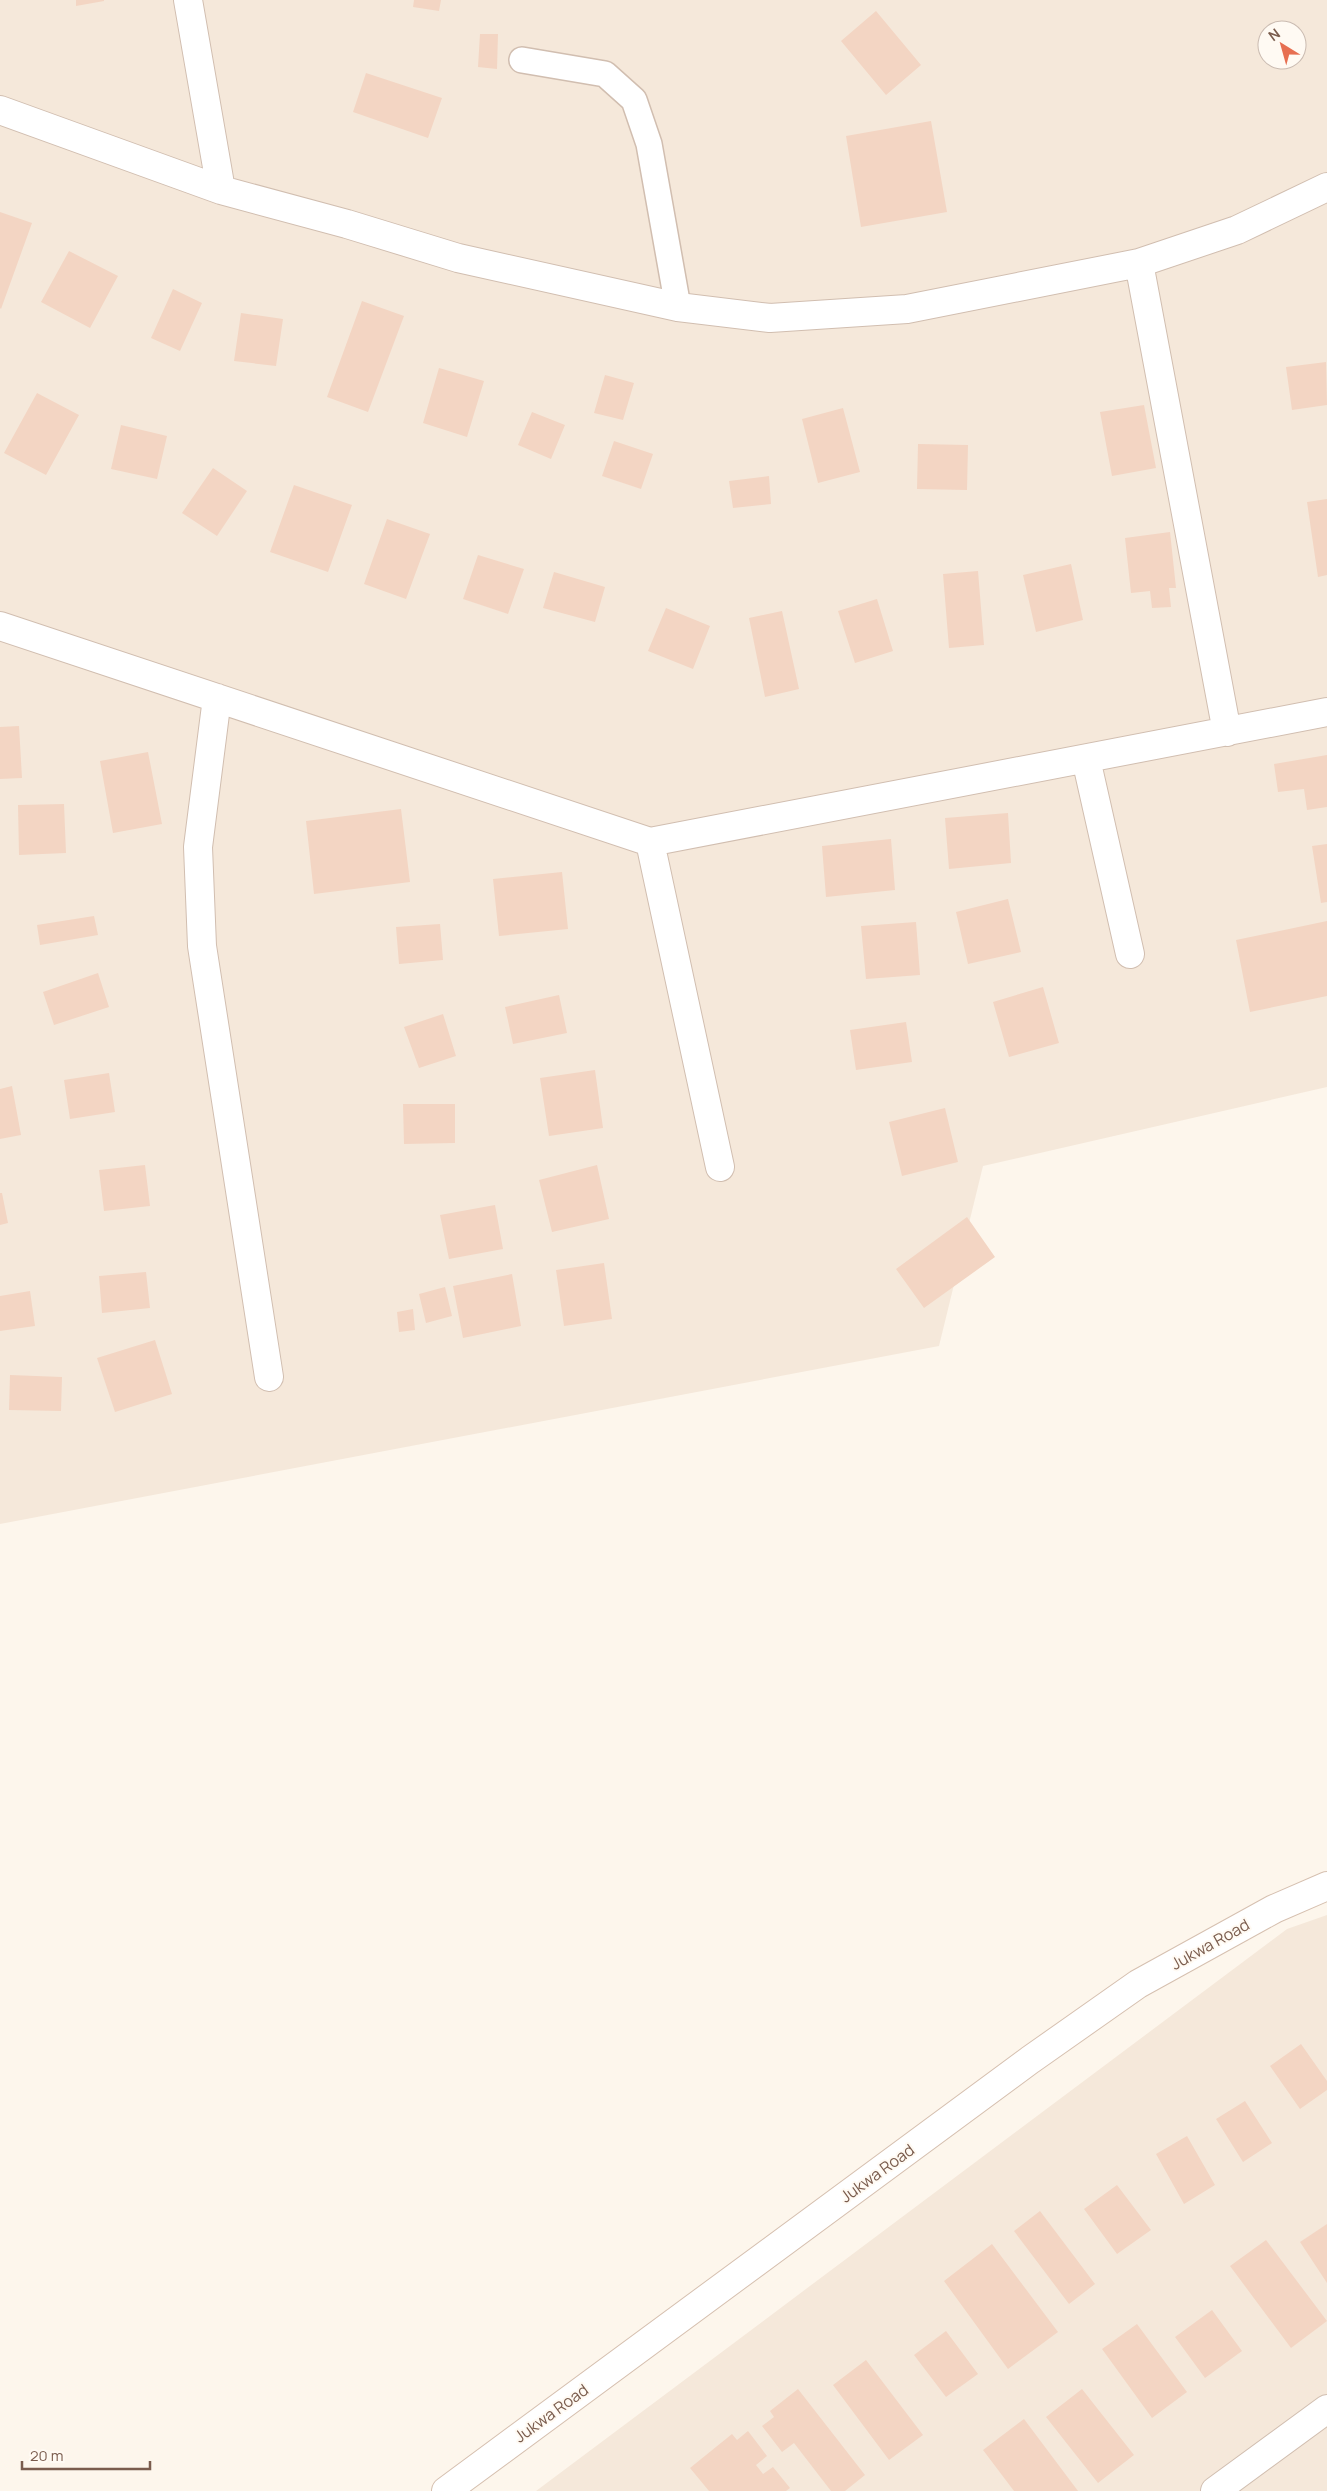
<svg xmlns="http://www.w3.org/2000/svg" width="1327" height="2491" font-family="Manrope,sans-serif">
<style>
.residential{fill:#f5e8da;fill-rule:evenodd}
.building{fill:#f3d5c3}
.lines{fill:none;stroke-linecap:round;stroke-linejoin:round}
.lane-casing{stroke:#d1beb0;stroke-width:28}
.street-casing{stroke:#d1beb0;stroke-width:30}
.secondary-casing{stroke:#d6c0b0;stroke-width:30}
.lane{stroke:#fff;stroke-width:25}
.street{stroke:#fff;stroke-width:28}
.secondary{stroke:#fff;stroke-width:28}
.labels{text-anchor:middle;stroke-width:4;stroke-linejoin:round;paint-order:stroke}
.street-label{font-size:16px;fill:#7a5c4d;stroke:#fffaf3}
</style>
<rect width="100%" height="100%" fill="#fdf6ec"/>
<path class="residential" d="M0 0H1327V1087L983 1166 939 1346 0 1524ZM1267 30H1297V60H1267Z
M1327 1915V2491H536L1287 1929Z"/>
<path class="building" d="M76 0H104V1L76 6Z
M414 0H441L439 11 413 7Z
M876 11 921 65 886 95 841 41Z
M480 34H498L497 69 478 67Z
M366 73 442 98 428 138 353 112Z
M931 121 947 212 861 227 846 136Z
M0 212 32 223 1 309 0 308Z
M69 251 118 276 90 328 41 302Z
M173 289 202 303 180 351 151 338Z
M362 301 404 316 368 412 327 397Z
M241 313 283 319 276 366 234 361Z
M1326 362 1327 405 1292 410 1286 367Z
M439 368 484 381 467 437 423 423Z
M605 375 634 383 623 420 594 413Z
M37 393 79 415 46 475 4 453Z
M1144 405 1156 468 1112 476 1100 412Z
M843 408 860 472 818 483 802 419Z
M532 412 565 425 551 459 518 445Z
M121 425 167 436 157 479 111 469Z
M614 441 653 454 641 489 602 476Z
M918 444 968 445 967 490 917 489Z
M213 468 247 491 217 536 182 513Z
M769 476 771 504 733 508 729 481Z
M294 485 352 505 328 572 270 552Z
M1327 499V575L1318 577 1307 502Z
M387 519 430 534 406 599 364 584Z
M1170 532 1176 588H1169L1171 607 1152 608 1150 591 1131 593 1125 538Z
M478 555 524 569 508 614 463 599Z
M1071 564 1083 620 1036 632 1023 575Z
M978 571 984 645 949 648 943 574Z
M554 572 605 587 595 622 543 608Z
M877 599 893 651 855 663 838 611Z
M666 608 710 626 693 669 648 651Z
M782 611 799 689 765 697 749 618Z
M19 726 22 778 0 779V727Z
M148 752 162 824 113 833 100 761Z
M1327 755V807L1307 810 1304 789 1278 792 1274 764Z
M64 804 66 853 19 855 18 805Z
M401 809 410 882 314 894 306 821Z
M1008 813 1011 863 949 869 945 818Z
M891 839 895 890 826 897 822 846Z
M1327 844V902L1321 903 1312 846Z
M562 872 568 929 499 936 493 879Z
M1008 899 1021 952 968 964 956 912Z
M94 916 98 935 40 945 37 925Z
M1327 921V996L1250 1012 1236 940Z
M916 922 920 975 866 979 861 926Z
M440 924 443 960 399 964 396 927Z
M98 973 109 1007 54 1025 43 992Z
M1043 987 1059 1043 1009 1057 993 1002Z
M559 995 567 1033 513 1044 505 1007Z
M443 1014 456 1056 419 1068 404 1027Z
M906 1022 912 1062 856 1070 850 1030Z
M595 1070 603 1128 549 1136 540 1078Z
M109 1073 115 1112 70 1119 64 1080Z
M12 1086 21 1135 0 1139V1089Z
M403 1104H455V1143L404 1144Z
M945 1108 958 1162 902 1176 889 1122Z
M145 1165 150 1206 104 1211 99 1170Z
M597 1165 609 1219 552 1232 539 1180Z
M0 1193H2L8 1223 0 1225Z
M495 1205 503 1249 449 1259 440 1215Z
M967 1217 995 1257 924 1308 896 1269Z
M604 1263 612 1319 564 1326 556 1270Z
M146 1272 150 1308 102 1313 99 1276Z
M512 1274 521 1326 463 1338 453 1286Z
M445 1287 452 1316 426 1323 419 1294Z
M30 1291 35 1326 0 1331V1296Z
M413 1309 415 1330 399 1332 397 1312Z
M155 1340 172 1394 115 1412 97 1358Z
M10 1375 62 1377 61 1411 9 1410Z
M1301 2044 1327 2081V2090L1300 2109 1270 2066Z
M1245 2101 1272 2143 1243 2162 1216 2119Z
M1187 2136 1215 2185 1184 2204 1156 2154Z
M1117 2185 1151 2230 1117 2254 1084 2209Z
M1040 2211 1095 2284 1069 2304 1014 2231Z
M1327 2224V2283L1300 2242Z
M1266 2240 1327 2321 1291 2348 1230 2266Z
M992 2244 1058 2332 1008 2369 944 2281Z
M1212 2310 1242 2351 1205 2378 1175 2337Z
M1137 2324 1187 2392 1152 2418 1102 2349Z
M946 2331 978 2374 946 2397 914 2355Z
M866 2360 923 2435 889 2460 833 2385Z
M798 2389 865 2475 845 2491H831L794 2443 782 2452 762 2426 774 2417 770 2411Z
M1082 2389 1134 2455 1098 2483 1046 2417Z
M1024 2419 1078 2491H1014L983 2450Z
M748 2431 767 2456 756 2465 763 2474 773 2467 790 2488 786 2491H709L690 2468 732 2434 737 2440Z"/>
<g class="lines">
<defs>
<path id="lane" d="M522 60 605 74 634 100 649 144 678 307"/>
<path id="street" d="M188 0 221 190
M0 110 221 190 347 224 458 258 678 307 770 318 907 309 1139 263 1237 230 1327 187
M1139 263 1227 732
M0 626 650 842 1327 712
M217 698 198 847 202 946 269 1377
M1086 759 1130 954
M650 842 720 1167
M1215 2491 1327 2409"/>
<path id="secondary" d="M446 2491 1030 2060 1138 1984 1274 1909 1327 1886"/>
</defs>
<use href="#lane" class="lane-casing"/>
<use href="#street" class="street-casing"/>
<use href="#secondary" class="secondary-casing"/>
<use href="#lane" class="lane"/>
<use href="#street" class="street"/>
<use href="#secondary" class="secondary"/>
</g>
<g class="labels">
<g class="street-label">
<text transform="translate(1210 1944) rotate(-29)" y="6">Jukwa Road</text>
<text transform="translate(877 2173) rotate(-36)" y="6">Jukwa Road</text>
<text transform="translate(551 2413) rotate(-36)" y="6">Jukwa Road</text>
</g>
</g>
<g transform="translate(1282 45) rotate(323)"><circle r="24" fill="#fffaf3" stroke="#cabbb1"/>
<path d="M0-4L9 19L0 12L-9 19Z" fill="#e76f51"/>
<text y="-8" font-size="14" font-weight="bold" text-anchor="middle" fill="#7a5c4d">N</text>
</g>
<path d="M22 2461v8h128v-8" fill="none" stroke="#7a5c4d" stroke-width="2.5"/>
<text x="30" y="2461" font-size="15" fill="#7a5c4d" stroke="#fffaf3" stroke-width="4" paint-order="stroke">20 m</text>
</svg>
